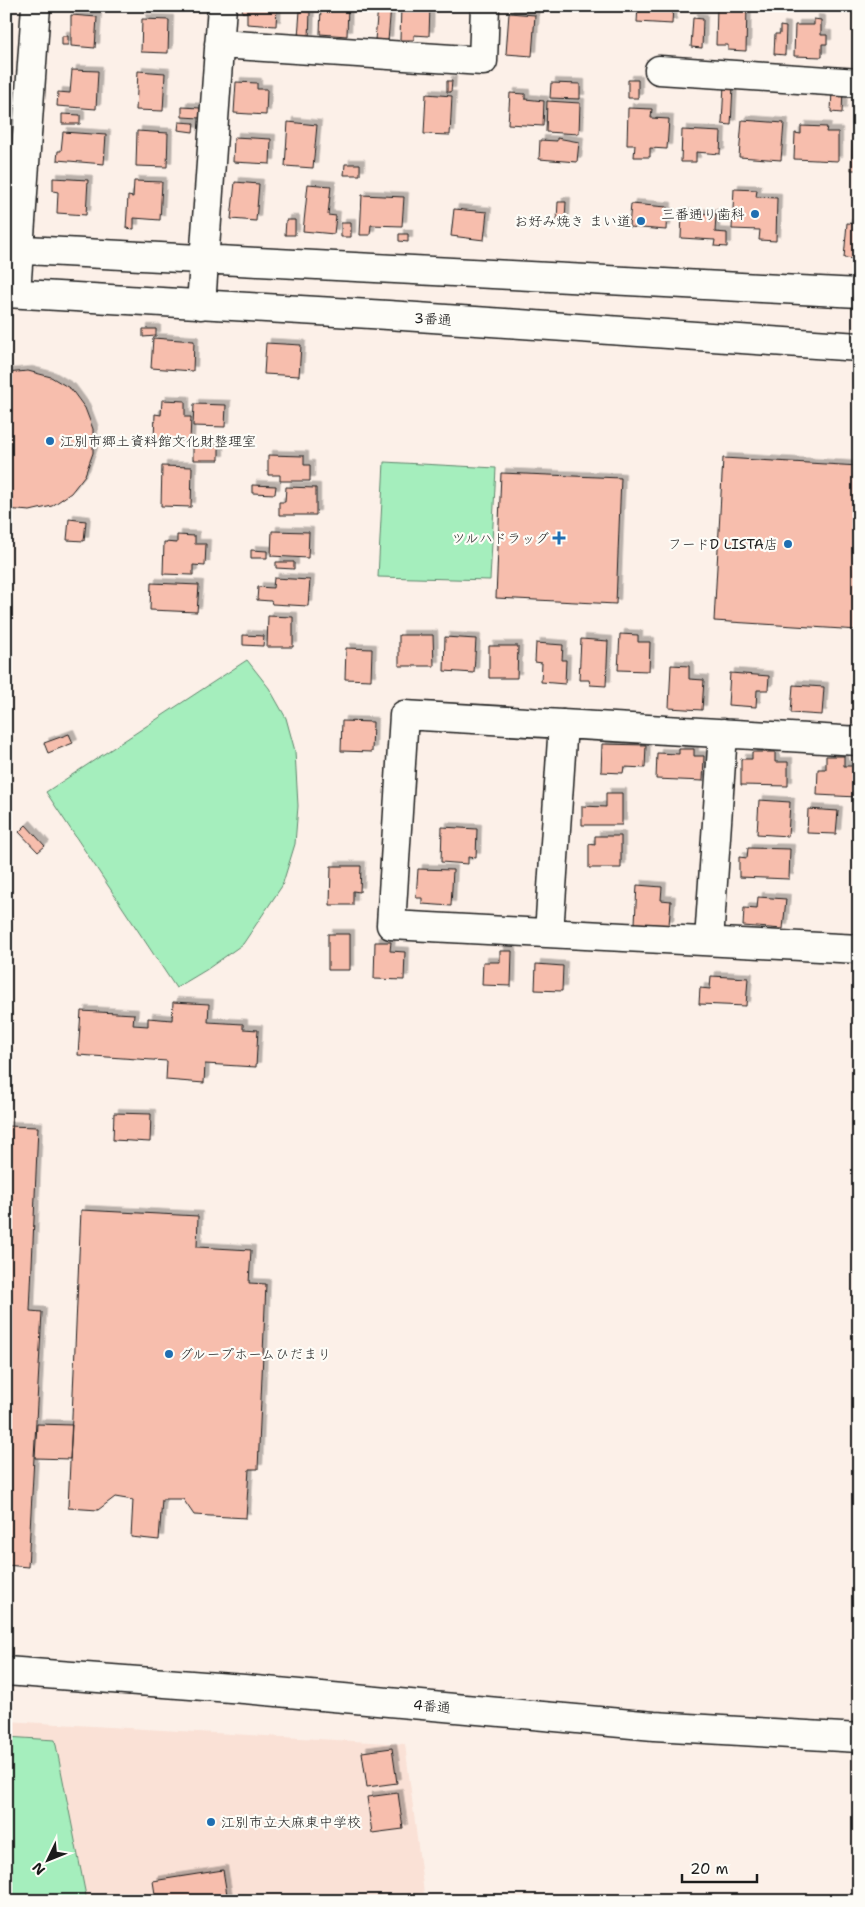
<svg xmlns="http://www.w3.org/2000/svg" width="865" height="1907" font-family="'Shantell Sans','Klee One',sans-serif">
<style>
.built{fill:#fae1d6}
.green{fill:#a5eebd;stroke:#60856c}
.building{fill:#f7bead;stroke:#1c1c1c;filter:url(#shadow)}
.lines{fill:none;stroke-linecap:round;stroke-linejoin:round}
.minor-casing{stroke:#1c1c1c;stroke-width:31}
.minor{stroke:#fdfcf7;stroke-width:28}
.poi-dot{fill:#1f6fb2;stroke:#fdfcf7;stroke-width:2}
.labels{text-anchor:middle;stroke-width:4.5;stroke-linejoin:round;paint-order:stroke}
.poi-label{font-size:14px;fill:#1c1c1c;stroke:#fdfcf7;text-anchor:end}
.street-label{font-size:14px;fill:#1c1c1c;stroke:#fdfcf7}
</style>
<defs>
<filter id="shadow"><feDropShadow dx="4.5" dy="-4.5" stdDeviation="0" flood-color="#0004"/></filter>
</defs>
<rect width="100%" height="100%" fill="#fcf0e8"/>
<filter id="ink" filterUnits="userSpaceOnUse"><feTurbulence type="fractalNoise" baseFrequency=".02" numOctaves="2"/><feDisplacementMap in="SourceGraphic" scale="10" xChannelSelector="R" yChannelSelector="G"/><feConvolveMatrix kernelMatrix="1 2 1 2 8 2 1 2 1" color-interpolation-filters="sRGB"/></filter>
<g filter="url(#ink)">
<path class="built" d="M6 1721 405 1744 425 1901H6Z"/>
<path class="green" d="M384 462 496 468 490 580 378 577Z
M247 660 269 688 286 718 295 751 298 806 295 844 282 886 243 944 206 970 176 988 46 792Z
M6 1737 55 1740 87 1901H6Z"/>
<path class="building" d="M243 6H277L276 26 247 24V12H242Z
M321 6H348L347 36 320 34Z
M378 6H391L388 41 375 40Z
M401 6H430L429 36 414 35V40H400Z
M518 6H562L561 11 518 9Z
M638 6H673L672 24 637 22Z
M717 6H747L746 51 728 50V45H716Z
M300 11 310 12 309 38 298 37Z
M509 13 535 15 532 56 506 54Z
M71 15 97 17 95 48 71 46Z
M693 18 703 19 702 48 691 47Z
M142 19 169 20 168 53 141 52Z
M814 19 821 20V35H827V44H822V57L794 56 795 25H814Z
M780 26 786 27 785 55 774 54 775 34H780Z
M62 36H68V45H62Z
M72 70 98 71 96 109 57 106 58 92 70 93Z
M138 71 165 73 163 111 136 110Z
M628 80H638V98H628Z
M447 81H452L451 92H447Z
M236 82 257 83V89H267L266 115 234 113Z
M551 83 580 84V99L550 98Z
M724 84 733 85 731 125 722 124Z
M832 89H843L842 113 831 112Z
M510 93 525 94V99L544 101 543 126 508 124Z
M426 94 452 96 450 135 424 134Z
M547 101 580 103 579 134 546 132Z
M182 107 200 108V118L182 117Z
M628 108 652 109 651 118 669 119 667 149 650 148V157H634L635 145H627Z
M62 114 80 115V124H62Z
M742 120 784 123 781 160 739 157Z
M179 122 194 123 193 132 178 130Z
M288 122 317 125 313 168 285 166Z
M853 122 859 123V170H851Z
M801 126 827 127 826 132H838V161L794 159 795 133 801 134Z
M682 130 721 132 720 154 696 152V162H681Z
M137 131 168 133 167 167 136 166Z
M63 132 106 135 104 164 57 160 58 151H61Z
M234 137 271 139 270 164 233 162Z
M557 138 579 142 577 162 539 159 540 140 557 141Z
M345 164H360V175H344Z
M53 178 88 180 86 215 57 213 58 192 53 191Z
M134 181 162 182 160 220 134 218V229L126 228 128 196 133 197Z
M235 182 259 184 256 221 231 219Z
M308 184 331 186 328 215 336 216 334 234 303 231Z
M734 189 757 190 756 197 777 198 776 241 759 240 760 230 732 229Z
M362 195 404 197 402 226 371 225 370 235H360Z
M558 202H566L565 220H557Z
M631 204 667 207 666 230 629 227Z
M454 209 487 212 484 240 451 236Z
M682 213 716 214 715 232 727 233V247L714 246 715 240 681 238Z
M286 220H295V235H285Z
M341 223H351V237H341Z
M847 223 859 224 857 259 844 258Z
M399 234H408V242L399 241Z
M143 329H156V336L143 337Z
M153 338 194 341 193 371 151 368Z
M266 343 301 345 299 376 264 374Z
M28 371 51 377 71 389 85 408 93 429V453L85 475 71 493 52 506 30 511 6 509V373Z
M162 400 185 401V417H191L190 441 154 439 155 414 161 415Z
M194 404 226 405 225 427 193 426Z
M193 446H219V460H193Z
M268 455 304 456V465H310V481H280V475H268Z
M723 458 859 466V630L714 621Z
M162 466 192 467 191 507 161 506Z
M501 473 621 478 616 604 496 598Z
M252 485 276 486 275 494 252 493Z
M286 487 316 488V515H279V502H285Z
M69 519 86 521 84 541 67 540Z
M272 531 309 532 308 558 271 556Z
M177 535 195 536V544H206L205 566 193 565V575L163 574 164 542 177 543Z
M251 550 267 551V558H251Z
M276 562H294V569L276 568Z
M274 578 310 580 308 606 272 604 271 601 257 600 258 587 273 588Z
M151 583 199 585 197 612 150 610Z
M268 616 293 617V647H267Z
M620 634 638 635V642H650L649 671 618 670Z
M243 635 264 636 263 646 243 645Z
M399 635H433L434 666H399Z
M445 637 476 639 474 673 444 671Z
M581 639 608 641 606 686 590 685 589 680H579Z
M536 643 563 645 562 660H566L565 684 541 682 542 663 535 662Z
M489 646H518L517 678H489Z
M346 648 372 649 371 680 345 679Z
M671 665 689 666V679L704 680 702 710 669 708Z
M730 673 769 676 768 690H757L756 707 728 705Z
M855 683H859V710H854Z
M793 685 824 687 822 715 791 713Z
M342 721 373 722 372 752 341 751Z
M69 734 73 743 48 753 44 743Z
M602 744 646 745 645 768 624 767 623 773 601 772Z
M679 749H694V756H704L703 781 656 779 657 753 679 754Z
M752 752H775V762H788V786L741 785V759H752Z
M826 756H844V766H858L857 797 817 795 818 769H826Z
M606 793H622V825H582V806L606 807Z
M759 800 790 802 788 836 757 834Z
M808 809 838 811 836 834 807 833Z
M26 825 45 846 38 852 19 832Z
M442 827 477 829 476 858 468 857V864L441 862Z
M595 836H621V868H589V844L595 845Z
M748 848 790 849 789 879 739 877V857L747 858Z
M331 866H361L360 892 353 891V905H330Z
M418 869 453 870 451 906 422 904V898H416Z
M637 885 662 887 661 900 671 901 669 925 635 923Z
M758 897 786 899 783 929 743 926 744 908 757 909Z
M328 934H350V970H328Z
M375 942H391L390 951 405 952 404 980 374 979Z
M500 951H512L511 986 482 985 483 962H500Z
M536 964 563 966 562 991 535 990Z
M711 976 748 978 746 1006 699 1004 700 988 710 989Z
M173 1002 209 1004 208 1022 243 1024V1029L258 1030 256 1067 205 1064 204 1083 166 1080 167 1061 78 1055 81 1011 134 1014 133 1025 148 1026V1018L172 1020Z
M114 1113 151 1114 150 1142 113 1140Z
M6 1126 38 1127 30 1311 42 1312 28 1567 6 1565Z
M81 1210 198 1216 197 1247 251 1250 249 1283 266 1284 258 1469H249L246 1518 194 1515 183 1499H162L159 1540 131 1537 133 1500 115 1497 98 1510 68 1508Z
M37 1424 72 1425 70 1459 35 1458Z
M392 1748 397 1783 367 1787 362 1752Z
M398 1793 403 1829 372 1833 367 1797Z
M223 1870 228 1901H156L153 1881Z"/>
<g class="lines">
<defs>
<path id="minor" d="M219 44 483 61 485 6
M659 70 859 83
M6 249 859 293
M6 293 388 315 859 347
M16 293 36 6
M201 305 222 6
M859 741 404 715 391 925 859 949
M549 933 563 724
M709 941 723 733
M6 1671 244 1689 654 1726 859 1738"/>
</defs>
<use href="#minor" class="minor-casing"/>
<use href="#minor" class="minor"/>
</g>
</g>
<g class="poi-dot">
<circle cx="755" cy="214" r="5"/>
<circle cx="641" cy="221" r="5"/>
<circle cx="50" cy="441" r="5"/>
<path d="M556.5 530.5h5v5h5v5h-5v5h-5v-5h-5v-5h5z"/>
<circle cx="788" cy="544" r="5"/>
<circle cx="169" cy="1354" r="5"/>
<circle cx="211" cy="1822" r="5"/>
</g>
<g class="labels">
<g class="poi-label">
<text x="745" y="219">三番通り歯科</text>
<text x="631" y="226">お好み焼き まい道</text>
<text x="60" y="446" text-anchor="start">江別市郷土資料館文化財整理室</text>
<text x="549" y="543">ツルハドラッグ</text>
<text x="778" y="549">フードD LISTA店</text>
<text x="179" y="1359" text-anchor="start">グループホームひだまり</text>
<text x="221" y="1827" text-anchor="start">江別市立大麻東中学校</text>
</g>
<g class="street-label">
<text transform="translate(433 319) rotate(4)" y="5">3番通</text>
<text transform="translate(432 1706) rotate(5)" y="5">4番通</text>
</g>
</g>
<rect width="865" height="1907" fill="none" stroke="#fdfcf7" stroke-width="25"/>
<rect x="12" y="12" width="840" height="1882" fill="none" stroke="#1c1c1c" stroke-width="2" filter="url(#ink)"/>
<g transform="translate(48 1860) rotate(227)" stroke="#fdfcf7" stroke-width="4" paint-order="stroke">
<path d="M0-4L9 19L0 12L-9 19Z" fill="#1c1c1c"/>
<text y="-8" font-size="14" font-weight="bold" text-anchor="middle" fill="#1c1c1c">N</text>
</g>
<path d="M682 1874v8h75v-8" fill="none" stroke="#1c1c1c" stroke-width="2.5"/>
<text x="690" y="1874" font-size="15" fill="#1c1c1c" stroke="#fdfcf7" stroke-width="4" paint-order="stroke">20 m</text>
</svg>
